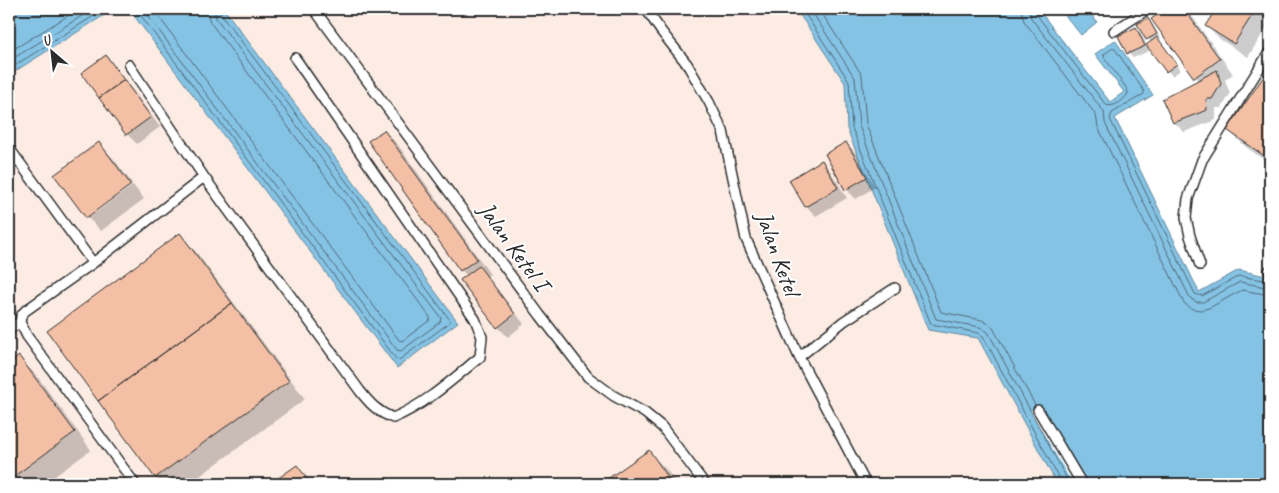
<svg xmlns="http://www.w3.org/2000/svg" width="1279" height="493" font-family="Caveat,sans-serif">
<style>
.built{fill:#fcece4}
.water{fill:#85c3e5;stroke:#61869b}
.pier{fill:#fff}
.shadow{fill:#0003}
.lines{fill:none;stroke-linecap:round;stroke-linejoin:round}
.shore{stroke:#4f6875;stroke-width:1}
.building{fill:#f4c0a5;stroke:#2b2b2b}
.service-casing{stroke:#2b2b2b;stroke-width:12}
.service{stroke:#fff;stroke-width:9}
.labels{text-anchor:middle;stroke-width:4;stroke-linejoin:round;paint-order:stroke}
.street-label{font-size:24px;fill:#2b2b2b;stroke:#fff}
</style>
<rect width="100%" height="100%" fill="#fff"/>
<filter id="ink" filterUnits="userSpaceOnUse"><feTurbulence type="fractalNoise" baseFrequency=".02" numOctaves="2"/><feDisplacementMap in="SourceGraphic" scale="10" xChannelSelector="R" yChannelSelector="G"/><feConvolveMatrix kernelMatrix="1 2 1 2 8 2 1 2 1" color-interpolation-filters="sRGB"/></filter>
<g filter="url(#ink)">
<path class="built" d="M114 9H796L845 83 848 129 978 338 1057 484H9V75Z"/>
<path class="water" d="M9 9H114L9 75Z
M129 9H224L458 322 397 368Z
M796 9H1038L1110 102 1124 92 1095 54 1115 40 1153 95 1115 118 1199 292 1239 270 1270 277V484H1057L978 338 928 330 847 129 845 83Z
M1060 9H1087L1097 22 1081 35Z"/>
<path class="pier" d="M1040 406 1088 484H1073L1030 411Z"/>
<path class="shadow" d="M1168 9H1184L1192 16 1233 74 1225 80 1230 94 1222 108H1216V120L1184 132 1174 122 1198 81 1153 20Z
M1218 9H1270V22L1248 57 1221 40 1207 26Z
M1148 20 1153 25 1161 39 1159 40 1181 70 1172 76 1148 45 1151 43 1139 25Z
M1136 29 1141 33 1149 51 1133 58 1128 53Z
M105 57 115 67 160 127 137 144 127 134Z
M1270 69V164L1246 147 1228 130Z
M384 131 398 145 490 274 487 276 524 324 508 337 498 327 467 276 461 270Z
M846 143 856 153 875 187 856 199 846 189Z
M99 144 113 158 132 183 87 215V217L56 176Z
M822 162 831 172 847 198 816 216 806 206Z
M133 185 144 199 101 231 88 218Z
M180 235 197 253 305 399 189 484H163L156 478 49 331Z
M9 301 17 311 9 317Z
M19 358 37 376 91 450 44 484H9V366Z
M648 452 666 469 677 484H606L605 482Z
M297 466 312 484H273Z"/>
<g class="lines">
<path class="shore" d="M136 9 396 359 399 360 449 323 450 320 221 14 220 9
M143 9 397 350 401 351 440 322 441 318 216 18 214 9
M153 9 399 340 402 341 430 320V317L210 22 206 9
M802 9 849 81 852 128 931 324 979 333 983 336 1060 480 1061 484
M810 9 855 78 859 126 936 319 980 327 988 332 1066 477 1067 484
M819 9 862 75 866 124 941 312 982 320 992 326 1035 405
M1021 9 1024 21 1096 115 1098 127 1184 303 1192 309 1201 310 1209 308 1242 290 1270 295
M1028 9 1031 18 1104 112 1105 123 1190 298 1196 302H1203L1240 282 1270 288
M1035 9 1036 14 1106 105C1114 108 1125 100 1128 93L1127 89 1104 57V54L1113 48 1115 49 1144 91V94L1112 113 1110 119 1195 294 1202 296 1239 276 1270 281
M9 52 79 9
M9 61 93 9
M9 69 105 9"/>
</g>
<path class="building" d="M1166 9H1184L1220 59 1194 78 1151 19Z
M1216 9H1256L1234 44 1205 26Z
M1148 18 1157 34 1146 40 1137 24Z
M1136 27 1145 46 1127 54 1118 36Z
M1157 37 1177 64 1166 72 1146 45Z
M106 55 124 80 99 98 81 73Z
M1270 67V160L1227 130Z
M1217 70 1221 84 1212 99H1206L1207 110 1173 123 1162 99Z
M124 80 151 117 126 135 99 98Z
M384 130 477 259 460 271 368 141Z
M99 142 131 185 86 218 54 175Z
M846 142 867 177 845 190 825 154Z
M822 160 838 188 805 207 789 180Z
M180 233 232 303 98 401 47 331Z
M479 266 515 314 497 328 460 280Z
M232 303 289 381 155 478 98 401Z
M19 356 75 432 9 480V364Z
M649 450 673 484H605L603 482Z
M297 465 311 484H270Z"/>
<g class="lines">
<defs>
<path id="service" d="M314 9 540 315 588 377 614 396 645 413 662 427 705 484
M646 9 661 31 687 64 709 102 723 131 746 239 799 357 866 484
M1114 31 1148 9
M129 65 204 177 93 263 25 311 21 316 20 322 27 336 135 484
M9 148 93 263
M204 177 360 391C370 404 378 412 393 418 426 404 453 379 480 357L482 337 475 319 295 58
M1200 265 1190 236 1186 218 1188 199 1202 160 1270 51
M1269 271 1270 270
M9 330 20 322
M799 357 844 321 895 288
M1038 410 1082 484"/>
</defs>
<use href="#service" class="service-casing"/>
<use href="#service" class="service"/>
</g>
</g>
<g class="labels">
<g class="street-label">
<text transform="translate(514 246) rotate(54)" y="8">Jalan Ketel I</text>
<text transform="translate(778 253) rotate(70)" y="8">Jalan Ketel</text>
</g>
</g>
<rect width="1279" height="493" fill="none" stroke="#fff" stroke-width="30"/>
<rect x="15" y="15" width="1249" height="463" fill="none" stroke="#2b2b2b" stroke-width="2" filter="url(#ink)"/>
<g transform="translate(52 52) rotate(332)" stroke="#ffffff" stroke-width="4" paint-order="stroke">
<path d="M0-4L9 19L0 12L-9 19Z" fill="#2b2b2b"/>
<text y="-8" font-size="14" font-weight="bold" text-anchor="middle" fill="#2b2b2b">U</text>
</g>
</svg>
